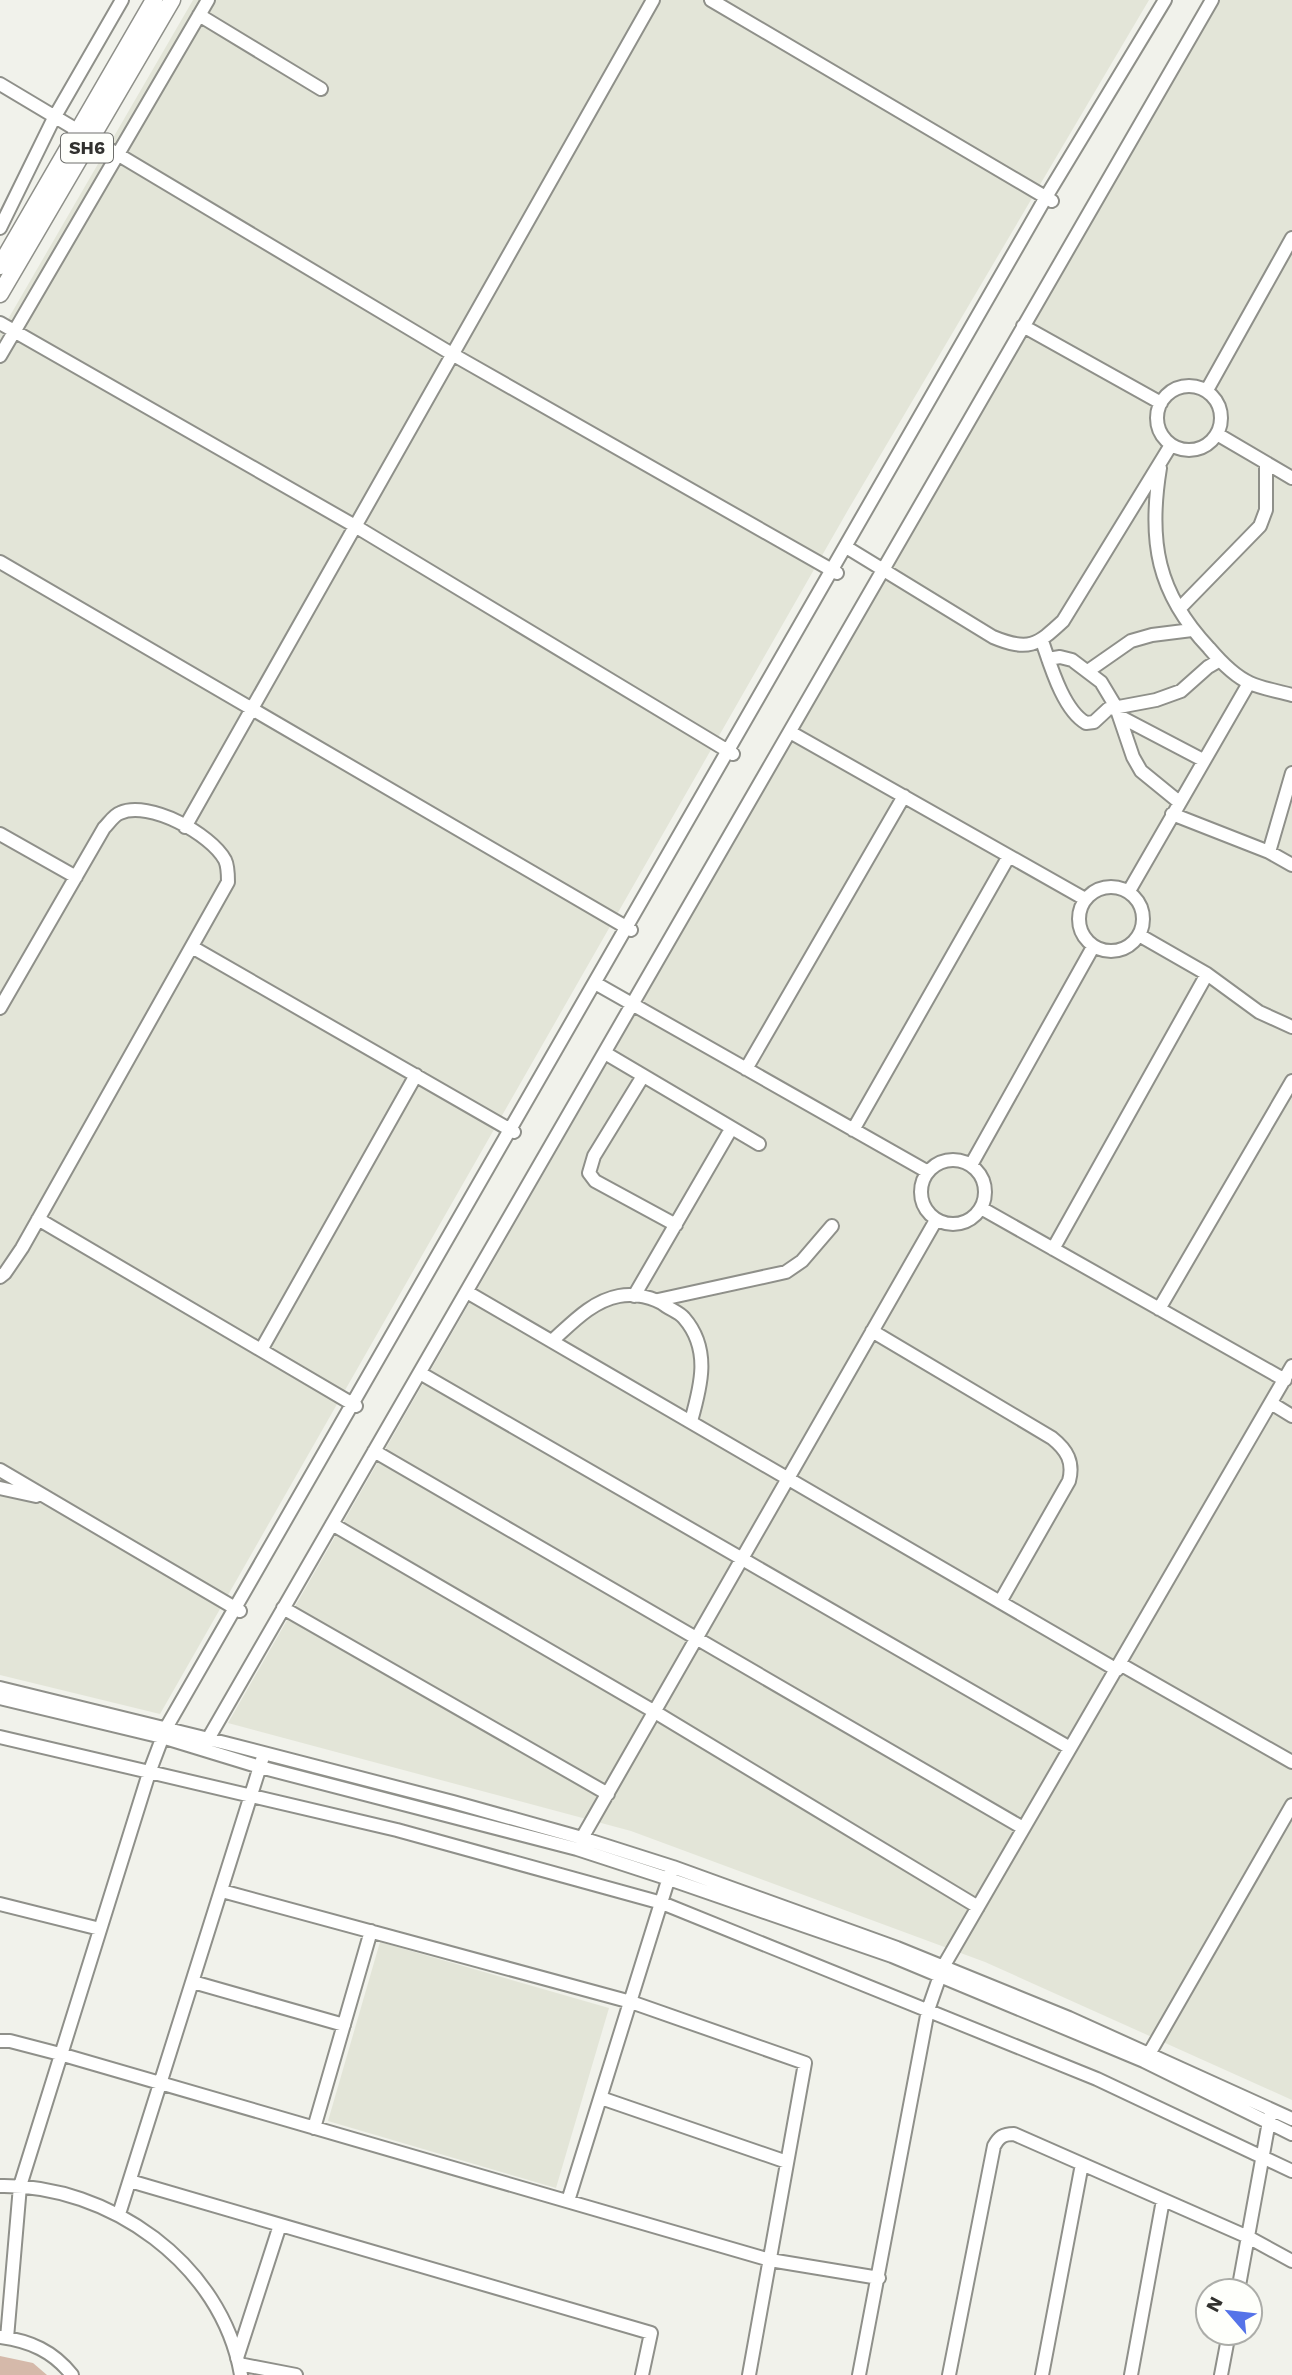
<svg xmlns="http://www.w3.org/2000/svg" width="1292" height="2375" font-family="'Work Sans',sans-serif">
<style>
.built{fill:#e3e5d8}
.green{fill:#d5b9aa}
.lines{fill:none;stroke-linecap:round;stroke-linejoin:round}
.minor-casing{stroke:#8f908a;stroke-width:16}
.major-casing{stroke:#8f908a;stroke-width:19}
.minor{stroke:#fff;stroke-width:12}
.major{stroke:#fff;stroke-width:16}
.labels{text-anchor:middle;stroke-width:5;stroke-linejoin:round;paint-order:stroke}
.shield{fill:#fefffb;stroke:#6e6f6c;stroke-width:2}
.shield-label{font-size:18px;font-weight:bold;fill:#31312e}
</style>
<rect width="100%" height="100%" fill="#f1f2eb"/>
<path class="built" d="M193 0H1149L848 510 160 1714 0 1675V333Z
M1218 0H1292V2100L985 1962 631 1831 228 1723Z
M380 1942 609 2008 556 2188 328 2121Z"/>
<path class="green" d="M0 2356 33 2363 47 2375H0Z"/>
<g class="lines">
<defs>
<path id="minor" d="M711 0 1052 201
M199 15 321 89
M0 84 452 354 837 573
M0 228 54 118 122 0
M0 323 355 526 733 754
M1023 326 1161 403
M0 356 208 0
M1157 418a32 32 0 1 1 64 0a32 32 0 1 1-64 0Z
M1207 390 1292 238
M1217 434 1292 478
M1160 468C1148 541 1157 593 1209 648 1220 661 1234 676 1250 683 1263 689 1278 691 1292 695
M846 547 993 637C1029 652 1037 645 1063 621L1171 445
M0 562 631 930
M1179 609 1260 526 1266 510V463
M1042 641C1050 664 1063 710 1086 723L1094 722 1108 709 1156 700 1181 691 1208 667 1220 660
M1048 659 1060 657 1072 660 1101 682 1116 707 1133 757 1141 771 1179 802
M1088 671 1131 641 1152 635 1192 630
M1119 716 1203 760
M790 732 1085 899
M1172 814 1269 852 1292 865
M185 827 653 0
M0 834 76 877
M1269 852 1292 773
M1079 919a32 32 0 1 1 64 0a32 32 0 1 1-64 0Z
M1129 891 1249 683
M1139 935 1207 974 1259 1012 1292 1027
M192 947 514 1132
M595 983 928 1172
M0 1008 104 828C109 823 114 815 120 813 149 800 211 834 225 860 228 866 228 875 228 882L22 1248 5 1273 0 1277
M605 1053 759 1144
M746 1069 904 796
M643 1076 594 1156 589 1173 595 1181 676 1225
M853 1130 1009 856
M921 1192a32 32 0 1 1 64 0a32 32 0 1 1-64 0Z
M971 1165 1093 947
M981 1208 1285 1380
M38 1219 356 1406
M1053 1249 1207 974
M467 1292 1117 1670
M634 1296 731 1129
M658 1300 786 1272 802 1261 832 1226
M1159 1309 1292 1081
M872 1331 1052 1438C1067 1450 1074 1462 1069 1481L1000 1602
M552 1341C572 1323 592 1301 619 1296 634 1293 654 1297 666 1306 672 1310 680 1313 684 1318 711 1349 701 1386 691 1421
M261 1350 416 1075
M420 1373 1070 1748
M1271 1403 1292 1416
M374 1451 1023 1828
M0 1470 240 1611
M0 1488 36 1496
M332 1524 655 1712 978 1907
M283 1608 608 1794
M1120 1664 1292 1762
M0 1688 225 1743 453 1802 582 1838 673 1867 897 1948 1069 2018 1292 2119
M0 1698 162 1737 260 1767 577 1849 669 1879 892 1956 1144 2061 1292 2134
M0 1737 397 1830 662 1903 1097 2079 1292 2171
M208 1739 1212 0
M582 1838 936 1220
M222 1891 631 2002 805 2063 749 2375
M0 1904 100 1929
M193 1982 344 2025
M0 2041H10L60 2054 770 2260 879 2278
M1149 2054 1292 1805
M601 2098 787 2162
M314 2128 371 1931
M130 2181 651 2333 642 2375
M0 2186C109 2184 222 2264 241 2375
M568 2201 670 1874
M119 2214 262 1760
M1238 2291 1270 2116
M0 2337C30 2341 53 2351 72 2375
M7 2338 20 2186 149 1773 166 1728 1046 197 1165 0
M237 2358 280 2225
M239 2364 296 2375
M859 2375 928 2010 943 1967 1292 1366
M949 2375 994 2146C999 2137 1003 2134 1014 2134L1248 2237 1292 2261
M1042 2375 1082 2164
M1131 2375 1163 2200
M1221 2375 1229 2333"/>
<path id="major" d="M0 266 154 0
M0 294 172 0"/>
</defs>
<use href="#minor" class="minor-casing"/>
<use href="#major" class="major-casing"/>
<use href="#minor" class="minor"/>
<use href="#major" class="major"/>
</g>
<g class="labels">
<rect class="shield" x="61" y="133.5" width="52" height="29" rx="5"/>
<g class="shield-label">
<text x="87" y="154">SH6</text>
</g>
</g>
<g transform="translate(1229 2312) rotate(298)"><circle r="33" fill="#fefffb" stroke="#acada9" stroke-width="2"/>
<path d="M0-5L12 26L0 18L-12 26Z" fill="#5573e8"/>
<text y="-10" font-size="19" font-weight="bold" text-anchor="middle" fill="#31312e">N</text>
</g>
</svg>
